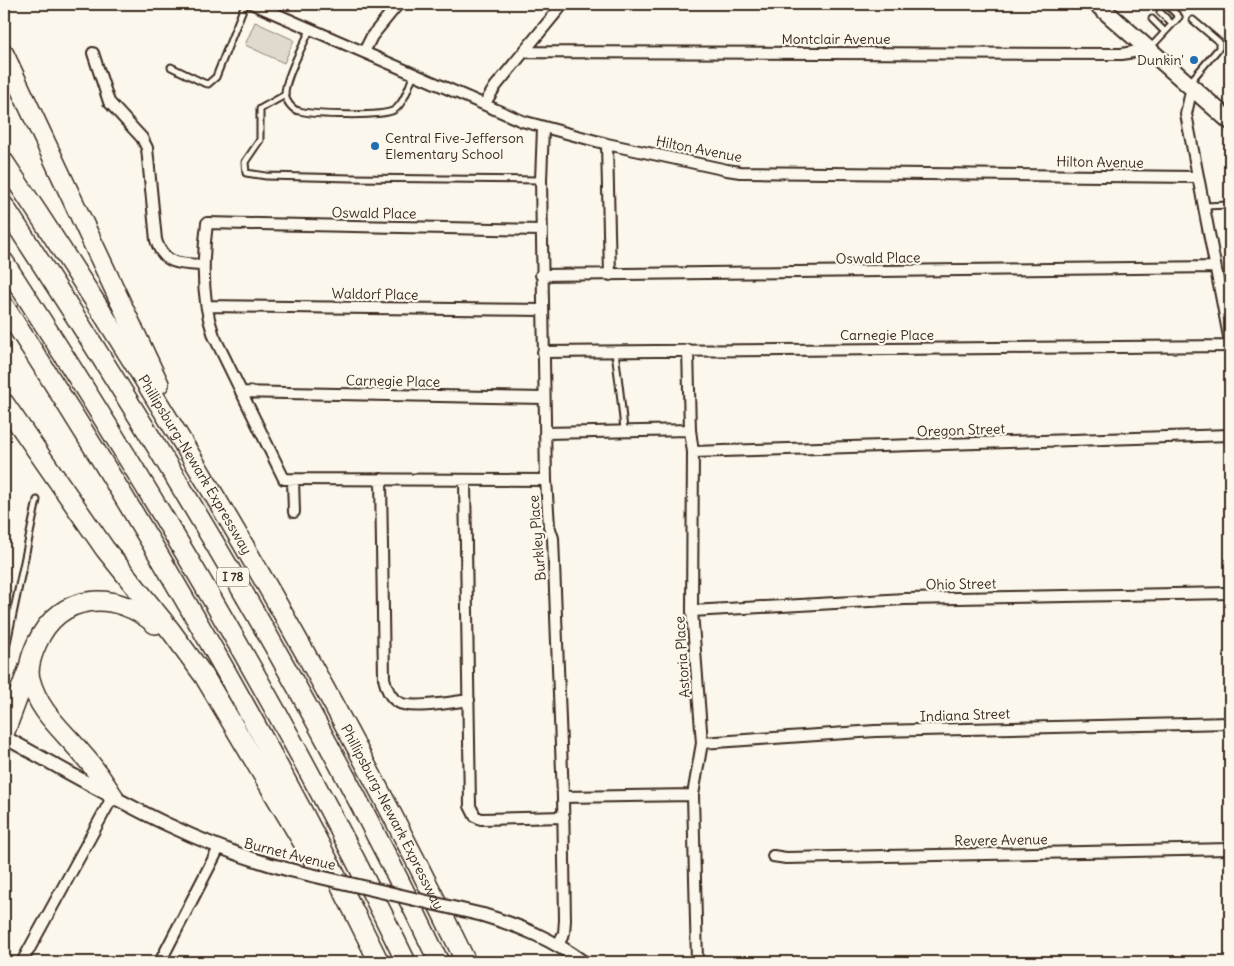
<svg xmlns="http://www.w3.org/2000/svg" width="1234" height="966" font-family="Delius,sans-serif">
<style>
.green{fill:#dfd9ce;stroke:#8d8276}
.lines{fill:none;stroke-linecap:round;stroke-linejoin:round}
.service-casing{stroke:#3b2a1e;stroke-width:9}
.minor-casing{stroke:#3b2a1e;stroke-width:14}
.tertiary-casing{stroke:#3b2a1e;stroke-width:16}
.primary-casing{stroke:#3b2a1e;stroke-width:20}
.motorway-casing{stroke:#3b2a1e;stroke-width:22}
.service{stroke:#fbf7ec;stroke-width:5}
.minor{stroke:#fbf7ec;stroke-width:10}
.tertiary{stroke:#fbf7ec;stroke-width:12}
.primary{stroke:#fbf7ec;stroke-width:16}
.motorway{stroke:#fbf7ec;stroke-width:19}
.tertiary-bridge-casing{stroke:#3b2a1e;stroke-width:16;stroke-linecap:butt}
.tertiary-bridge{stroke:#fbf7ec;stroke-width:12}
.poi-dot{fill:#1f6fb2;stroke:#fbf7ec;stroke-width:2}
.labels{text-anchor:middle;stroke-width:4.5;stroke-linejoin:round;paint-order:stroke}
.shield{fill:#fbf7ec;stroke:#75685c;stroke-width:1}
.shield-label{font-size:12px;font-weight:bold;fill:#3b2a1e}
.street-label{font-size:14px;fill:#3b2a1e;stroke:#fbf7ec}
.poi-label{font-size:14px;fill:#3b2a1e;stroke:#fbf7ec;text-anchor:end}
</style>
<rect width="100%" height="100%" fill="#fbf7ec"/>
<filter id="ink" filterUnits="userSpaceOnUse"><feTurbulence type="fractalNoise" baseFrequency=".02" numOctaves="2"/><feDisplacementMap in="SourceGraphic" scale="10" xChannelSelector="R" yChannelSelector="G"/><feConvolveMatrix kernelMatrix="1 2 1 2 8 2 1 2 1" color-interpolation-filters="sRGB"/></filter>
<g filter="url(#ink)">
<path class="green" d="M255 22 294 40 284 63 245 45Z"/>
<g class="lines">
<defs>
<path id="service" d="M1224 4 1230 9
M1160 12 1172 24
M1152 19 1165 32
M310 30C303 46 285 78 285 94 286 101 292 110 299 111 314 115 383 117 394 110 404 104 410 84 414 73
M1151 47 1179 17 1167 5
M171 67 204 83 208 84 216 77 245 4
M1190 82 1219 48V42L1193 20
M285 95 260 109V140L245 162 246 173 266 176 351 178 541 180
M1204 206 1230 205
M615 351C618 378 622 404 624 431
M4 657 37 500"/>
<path id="minor" d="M253 4 522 121 607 144 727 170 740 172 1197 177
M364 52 372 36 398 4
M524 52 1122 54 1149 49
M93 53 109 102 142 138 147 148 156 240C163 264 179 264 202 265
M1192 87 1186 114 1230 342
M485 103 495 87 563 4
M543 128 541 180 546 480 549 526 553 538 563 797 565 920 564 933 558 945
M607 144 610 275
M541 230 207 223C202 261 201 300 214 336L284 479 546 480
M541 275 1215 267
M207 306 542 310
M688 350 690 430 693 452 692 611 702 743 693 795 697 962
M543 352 1230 346
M241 392 544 398
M545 433 690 430
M693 452 1230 435
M381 479 384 678C386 687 389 697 398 702 409 710 454 702 469 700
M293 480 294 512
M465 481 470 806 475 816 481 819 564 817
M692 611 905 599 1230 593
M702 743 875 731 1230 723
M563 797 693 795
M773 856 786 858 1230 849
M22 962 113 796
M160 962 219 848"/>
<path id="tertiary" d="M4 737C96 787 187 844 290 870
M483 915C520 926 552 939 583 962"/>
<path id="primary" d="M1097 4 1230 121"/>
<g id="motorway">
<path d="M4 54 159 384"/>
<path id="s1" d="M4 162C175 418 332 685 466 962"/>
<path d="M4 206C163 449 314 700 439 962"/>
<path d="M4 262C150 488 289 719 406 962"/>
<path d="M4 306C141 517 268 735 379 962"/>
<path d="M4 403 105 549 171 631 204 676 314 861"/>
<path d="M4 734 28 670"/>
<path d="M113 796C104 782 95 768 84 756 63 730 39 713 30 679 27 667 32 654 37 643 60 592 116 590 155 624"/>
</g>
</defs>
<use href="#service" class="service-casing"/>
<use href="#minor" class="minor-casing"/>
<use href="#tertiary" class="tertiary-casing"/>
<use href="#primary" class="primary-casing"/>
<use href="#motorway" class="motorway-casing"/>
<use href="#service" class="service"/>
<use href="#minor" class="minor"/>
<use href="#tertiary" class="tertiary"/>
<use href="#primary" class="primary"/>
<use href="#motorway" class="motorway"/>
<defs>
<path id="tertiary-bridge" d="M290 870 483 915"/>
</defs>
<use href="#tertiary-bridge" class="tertiary-bridge-casing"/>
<use href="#tertiary-bridge" class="tertiary-bridge"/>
</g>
</g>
<g class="poi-dot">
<circle cx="1194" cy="60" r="5"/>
<circle cx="375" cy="146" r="5"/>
</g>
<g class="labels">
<rect class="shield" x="217" y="567.5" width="32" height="19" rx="4"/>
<g class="shield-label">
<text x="233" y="581">I 78</text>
</g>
<g class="street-label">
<text x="836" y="44">Montclair Avenue</text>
<text transform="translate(699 149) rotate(11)" y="5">Hilton Avenue</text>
<text transform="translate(1100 162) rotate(1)" y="5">Hilton Avenue</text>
<text transform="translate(374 213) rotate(1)" y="5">Oswald Place</text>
<text transform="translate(878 258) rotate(-1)" y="5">Oswald Place</text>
<text transform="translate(375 294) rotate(1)" y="5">Waldorf Place</text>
<text x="887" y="340">Carnegie Place</text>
<text transform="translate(393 381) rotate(1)" y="5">Carnegie Place</text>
<text transform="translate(961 430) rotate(-2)" y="5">Oregon Street</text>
<text dy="5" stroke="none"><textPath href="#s1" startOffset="358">Phillipsburg-Newark Expressway</textPath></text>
<text transform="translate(537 538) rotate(-95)" y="5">Burkley Place</text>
<text transform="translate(961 584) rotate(-1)" y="5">Ohio Street</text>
<text transform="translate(682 657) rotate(-94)" y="5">Astoria Place</text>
<text transform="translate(965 715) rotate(-2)" y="5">Indiana Street</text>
<text dy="5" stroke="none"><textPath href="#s1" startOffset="762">Phillipsburg-Newark Expressway</textPath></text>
<text transform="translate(1001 840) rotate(-1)" y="5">Revere Avenue</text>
<text transform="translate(290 854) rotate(14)" y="5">Burnet Avenue</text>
</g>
<g class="poi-label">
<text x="1184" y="65">Dunkin'</text>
<text x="385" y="143" text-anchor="start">Central Five-Jefferson<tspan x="385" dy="16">Elementary School</tspan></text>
</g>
</g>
<rect width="1234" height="966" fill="none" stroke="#fbf7ec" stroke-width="20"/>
<rect x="10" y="10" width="1214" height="946" fill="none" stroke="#3b2a1e" stroke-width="2" filter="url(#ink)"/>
</svg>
